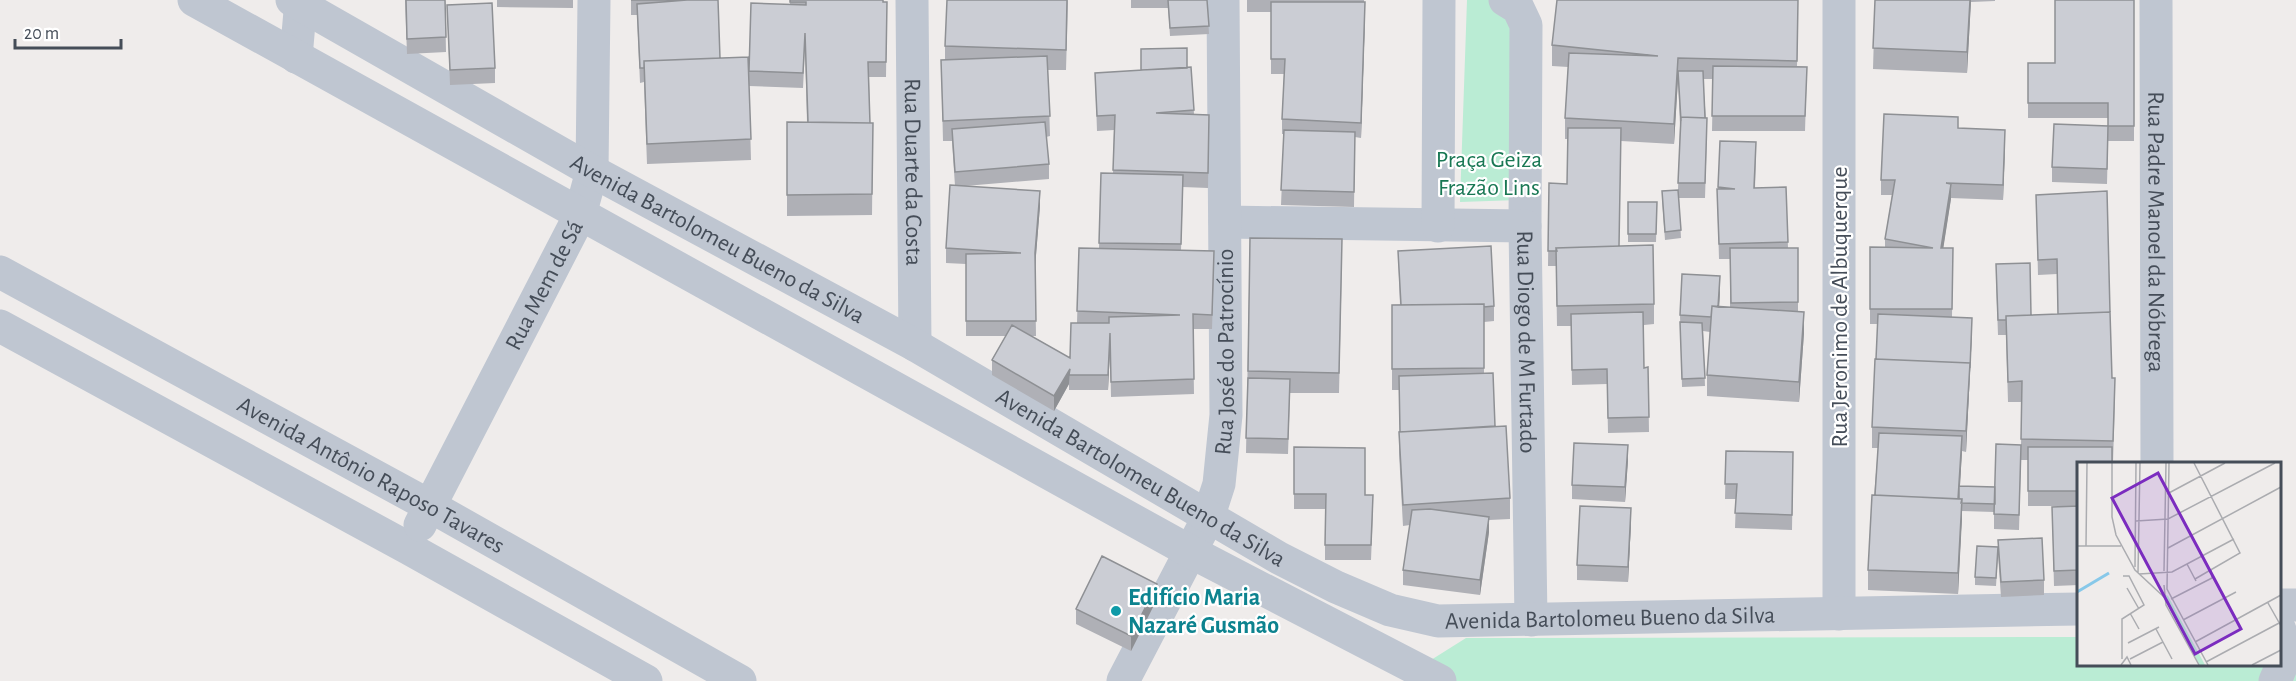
<svg xmlns="http://www.w3.org/2000/svg" width="2296" height="681" font-family="'Alegreya Sans',sans-serif">
<style>
.green{fill:#baecd4}
.lines{fill:none;stroke-linecap:round;stroke-linejoin:round}
.minor{stroke:#bfc6d1;stroke-width:33}
.tertiary{stroke:#bfc6d1;stroke-width:33}
.wall{fill:#afb0b6}
.shaded-wall{fill:#8e9094}
.building{fill:#cbcdd4;stroke:#8e9094;stroke-width:1.5}
.culture-dot{fill:#0f9aa8;stroke:#fff;stroke-width:2}
.labels{text-anchor:middle;stroke-width:4.5;stroke-linejoin:round;paint-order:stroke}
.park-label{font-size:24px;fill:#187753;stroke:#fff}
.street-label{font-size:24px;fill:#454d58;stroke:#fff}
.culture-label{font-size:24px;font-weight:bold;fill:#0d838f;stroke:#fff;text-anchor:start}
.inset-river{fill:none;stroke:#87c8e9;stroke-width:3}
.inset-road{fill:none;stroke:#abacb0;stroke-width:1.5}
.view{fill:#7b2cbf;fill-opacity:0.15;stroke:#7b2cbf;stroke-width:3}
.inset-edge{fill:none;stroke:#454d58;stroke-width:3}
</style>
<rect width="100%" height="100%" fill="#efeceb"/>
<path class="green" d="M1467 0H1516L1518 200 1460 202Z
M2296 636V681H1452L1423 665 1466 638 2078 637V664H2280Z"/>
<g class="lines">
<g class="minor">
<path id="s1" d="M912 0 915 345"/>
<path id="s2" d="M1505 0 1518 8 1526 25 1525 226 1531 620"/>
<path id="s3" d="M2156 0 2157 464"/>
<path d="M296 57 301 0"/>
<path d="M1225 222 1525 226"/>
<path d="M1438 226 1439 0"/>
<path id="s4" d="M0 272 430 506 740 681"/>
<path d="M0 326 408 548 646 681"/>
<path id="s5" d="M420 525 580 215 592 171 594 0"/>
<path d="M1839 614V0"/>
<path id="s6" d="M1123 681 1208 518 1219 484 1226 415 1223 0"/>
</g>
<g class="tertiary">
<path d="M194 0 1191 552 1440 681"/>
<path id="s7" d="M292 0 592 171 915 345 1279 558 1336 587 1390 610 1438 621 2078 609"/>
<path d="M2280 605H2296"/>
<path d="M2275 681 2285 658 2280 630"/>
</g>
</g>
<path class="wall" d="M405 0H445L446 52 407 54Z
M497 0H573V8L497 7Z
M631 0H718L720 58 748 57 790 4V0L887 2 886 77H869L870 123H873L872 215 787 216V122H807L805 48 803 88 749 86 751 160 647 164 644 82 640 83 637 15H631Z
M1068 0 1066 70H1048L1050 136 1046 137 1049 164V179L965 186 1040 206 1035 267 1036 336H1032L1070 358 1077 323 1079 248H1099L1101 173H1113L1114 130 1097 131 1095 73 1191 67 1194 114 1209 115 1208 188 1183 187 1181 250 1214 266 1212 329H1193L1194 394 1111 397 1110 348 1108 390H1069V384L1054 411 992 375V360L1006 336H966V264L946 263V248L955 186 952 141H943L941 60H945V46Z
M1131 0H1207L1209 34 1170 36 1168 6V8H1131Z
M1247 0H1364L1365 17 1361 138 1355 137 1354 207 1281 205 1284 134H1282V119L1284 74H1271V12H1247Z
M1875 0H1995V1L1971 2 1967 73 1873 69Z
M2134 0V141H2108L2107 184 2052 182V167L2108 126V118H2028V63H2055Z
M447 5 495 68V83L450 85Z
M1798 19 1797 66 1807 67 1805 131H1712L1713 79H1703L1707 133 1705 198H1679L1681 238 1665 240 1662 199V191L1678 190 1680 126 1678 79 1674 144 1621 141 1619 246 1654 304V324L1644 325V368L1648 367 1649 432 1608 433 1607 384 1572 385 1571 326H1557L1556 266H1548L1549 183 1567 184 1568 139H1565V118L1568 67 1552 66V45Z
M1958 128 2005 145 2003 200 1951 198 1943 248H1953L1952 317 1972 333 1966 452 1962 451 1960 486 1995 487 2021 445 2022 402H2008L2006 335H1998L1996 279 2031 315 2058 314 2057 274 2038 275 2036 195 2112 378 2115 399 2113 462 2079 464V506H2028V460H2021L2019 530 1994 529V512L1962 511 1958 594 1868 590V570L1878 448H1872V427L1878 324H1870V247H1885V239L1892 195H1881V180Z
M1720 141 1756 157 1755 188 1786 187 1788 248H1798V312L1804 333 1799 402 1707 396V375L1710 332 1703 331 1705 386 1682 387 1680 315 1720 291 1719 307 1730 308V259H1719L1717 189H1718Z
M1628 202H1657L1656 242H1628Z
M1250 238 1342 260 1339 393H1290L1288 454 1246 453Z
M1398 251 1494 306V321L1484 322V374L1510 498V519L1489 520V532L1480 595 1403 585V570L1410 525 1403 526 1399 453V432H1400L1399 390H1392V305H1400Z
M1294 447 1365 495 1373 510 1371 560H1325V509H1294Z
M1726 451 1793 467 1792 530 1735 528 1736 499H1725Z
M1628 460 1625 502 1572 499V485Z
M2079 506V585L2054 586 2052 507Z
M1631 523 1628 582 1577 580V565Z
M1998 547 2044 580V595L2001 597 1998 555 1996 586 1975 585V577Z
M1157 599 1131 651 1076 624V609Z"/>
<path class="shaded-wall" d="M1970 0H1971L1967 73V52Z
M1365 2V17L1361 138V123Z
M1678 58V79L1674 144V124Z
M2005 130V145L2003 200V185Z
M1951 184V199L1941 263V248Z
M1040 191V206L1035 268V253Z
M1720 276V291L1718 327V312Z
M1804 312V333L1799 402V382Z
M1972 318V333L1966 452V431Z
M1110 333V348L1108 390V375Z
M1070 369 1069 384 1054 411V396Z
M1962 436V451L1958 519V504Z
M1628 445V460L1625 502V487Z
M1962 499V519L1958 594V573Z
M1631 508V523L1628 582V567Z
M1489 517V532L1480 595V580Z
M1157 584V599L1131 651V636Z"/>
<path class="building" d="M406 0H445L446 37 407 39Z
M631 0H718L720 58 644 61V68H640L637 4 687 0Z
M790 0H883V2H887L886 62H868L870 123 808 122 805 33 803 73 749 71 751 3 806 5V2H790Z
M947 0H1067L1066 50 945 46Z
M1168 0H1207L1209 26 1170 28Z
M1557 0H1798L1797 61 1678 58 1674 124 1565 118 1569 53 1658 56 1552 45Z
M1875 0H1970L1967 52 1873 48Z
M2055 0H2134V126H2108V103H2028V63H2055Z
M1271 2H1365L1361 123 1282 119 1285 59H1271Z
M492 3 495 68 450 70 447 5Z
M1187 48V68L1141 70V49Z
M1047 56 1050 116 943 121 941 60Z
M748 57 751 139 647 144 644 61Z
M1713 66 1807 67 1805 116H1712Z
M1191 67 1194 110 1156 113 1209 115 1208 173 1113 170 1115 115 1097 116 1095 73Z
M1678 71H1703L1705 118 1681 117V121Z
M1884 114 1958 117V128L2005 130 2003 185 1946 183 1951 184 1941 248H1953L1952 309H1870V247L1933 248 1885 239 1895 180H1881Z
M1681 117 1707 118 1705 183H1678Z
M787 122 873 123 872 194 787 195Z
M1045 122 1049 164 955 172 952 129Z
M2054 124 2108 126 2107 169 2052 167Z
M1568 128H1621L1619 246 1556 248 1557 251H1548L1549 183 1567 184Z
M1284 130 1355 132 1354 192 1281 190Z
M1720 141 1756 142 1754 188 1786 187 1788 242 1719 244 1717 189H1735L1718 187Z
M1101 173 1183 175 1181 244 1099 243Z
M950 185 1040 191 1035 253 1036 321H966V254L1021 253 946 248Z
M1678 190 1681 230 1665 232 1662 191Z
M2107 191 2110 312 2058 314 2057 259 2038 260 2036 195Z
M1628 202H1657L1656 234H1628Z
M1250 238 1342 239 1339 373 1248 371Z
M1653 245 1654 304 1557 306 1556 248Z
M1491 246 1494 306 1484 307V304L1401 305 1398 251Z
M1079 248 1214 251 1212 315 1193 314 1194 379 1111 382 1110 333 1108 375H1069L1070 369 1054 396 992 360 1012 325 1070 358 1071 323H1109V317L1180 315 1077 311Z
M1730 248H1798V302L1731 303Z
M2030 263 2031 315 2006 316V320H1998L1996 264Z
M1682 274 1720 276 1718 307 1712 306 1711 317 1680 315Z
M1484 304V368L1392 369V305Z
M1712 306 1804 312 1799 382 1707 375Z
M1643 312 1644 368 1648 367 1649 417 1608 418 1607 369 1572 370 1571 314Z
M2110 312 2112 378H2115L2113 441 2021 439 2022 381 2008 382 2006 316Z
M1878 314 1972 318 1970 368V363L1876 359Z
M1680 322 1702 323 1705 378 1682 379Z
M1875 359 1970 363 1966 431 1872 427Z
M1493 373 1495 426 1400 432 1399 376Z
M1248 378 1290 379 1288 439 1246 438Z
M1506 426 1510 498 1403 505 1399 432Z
M1879 433 1962 436 1958 499 1875 495Z
M1574 443 1628 445 1625 487 1572 485Z
M1996 444 2021 445 2019 515 1994 514Z
M1294 447 1365 448V495H1373L1371 545H1325L1326 494H1294Z
M2028 447H2112V464H2079V491H2028Z
M1726 451 1793 452 1792 515 1735 513 1737 484H1725Z
M1959 486 1995 487V504L1961 503 1962 499H1959Z
M1872 495 1962 499 1958 573 1868 570Z
M1580 506 1631 508 1628 567 1577 565Z
M2079 506V570L2054 571 2052 507Z
M1430 509 1489 517 1480 580 1403 570 1412 510Z
M2042 538 2044 580 2001 582 1998 540Z
M1977 546 1998 547 1996 578 1975 577Z
M1102 556 1157 584 1131 636 1076 609Z"/>
<circle class="culture-dot" cx="1116" cy="611" r="6"/>
<g class="labels">
<g class="park-label">
<text x="1489" y="167">Praça Geiza<tspan x="1489" dy="28">Frazão Lins</tspan></text>
</g>
<g class="street-label">
<text dy="8" stroke="none"><textPath href="#s1" startOffset="172">Rua Duarte da Costa</textPath></text>
<text dy="8" stroke="none"><textPath href="#s3" startOffset="232">Rua Padre Manoel da Nóbrega</textPath></text>
<text dy="8" stroke="none"><textPath href="#s7" startOffset="488">Avenida Bartolomeu Bueno da Silva</textPath></text>
<text dy="8" stroke="none"><textPath href="#s5" startOffset="270">Rua Mem de Sá</textPath></text>
<text transform="translate(1839 307) rotate(-90)" y="8">Rua Jeronimo de Albuquerque</text>
<text dy="8" stroke="none"><textPath href="#s2" startOffset="351">Rua Diogo de M Furtado</textPath></text>
<text dy="8" stroke="none"><textPath href="#s6" startOffset="352">Rua José do Patrocínio</textPath></text>
<text dy="8" stroke="none"><textPath href="#s4" startOffset="423">Avenida Antônio Raposo Tavares</textPath></text>
<text dy="8" stroke="none"><textPath href="#s7" startOffset="974">Avenida Bartolomeu Bueno da Silva</textPath></text>
<text dy="8" stroke="none"><textPath href="#s7" startOffset="1478">Avenida Bartolomeu Bueno da Silva</textPath></text>
</g>
<g class="culture-label">
<text x="1128" y="605">Edifício Maria<tspan x="1128" dy="28">Nazaré Gusmão</tspan></text>
</g>
</g>
<g transform="translate(2077 462)">
<rect width="204" height="204" fill="#efeceb"/>
<path d="M87 132 91 134 128 203H122Z" fill="#baecd4"/>
<path class="inset-river" d="M0 130 32 111"/>
<path class="inset-road" d="M35 1V55L39 73 58 108 87 135M92 1 90 127 131 203M117 1 163 91 118 117M90 32 148 1M59 59 91 57 198 1M0 84H44M9 84 10 1M91 86 204 25M110 102 119 119M58 105 59 1M87 109 89 1M61 111 63 1M62 112 95 110 157 77M87 123 89 143 122 203M50 126 62 147M94 137 135 116 134 108M191 141 204 164M53 151 62 167M106 158 159 130M79 167 95 197M118 180 204 133M51 181 82 165M45 197V157L67 143 52 114H46M53 197 86 180M129 200 204 160M44 203 50 195 54 203M175 203 204 188"/>
<path class="view" d="M81 11 164 167 118 192 35 36Z"/>
<rect width="204" height="204" class="inset-edge"/>
</g>
<path d="M15 39v9h106v-9" fill="none" stroke="#454d58" stroke-width="3"/>
<text x="24" y="39" font-size="18" fill="#454d58" stroke="#ffffff" stroke-width="4.5" paint-order="stroke">20 m</text>
</svg>
